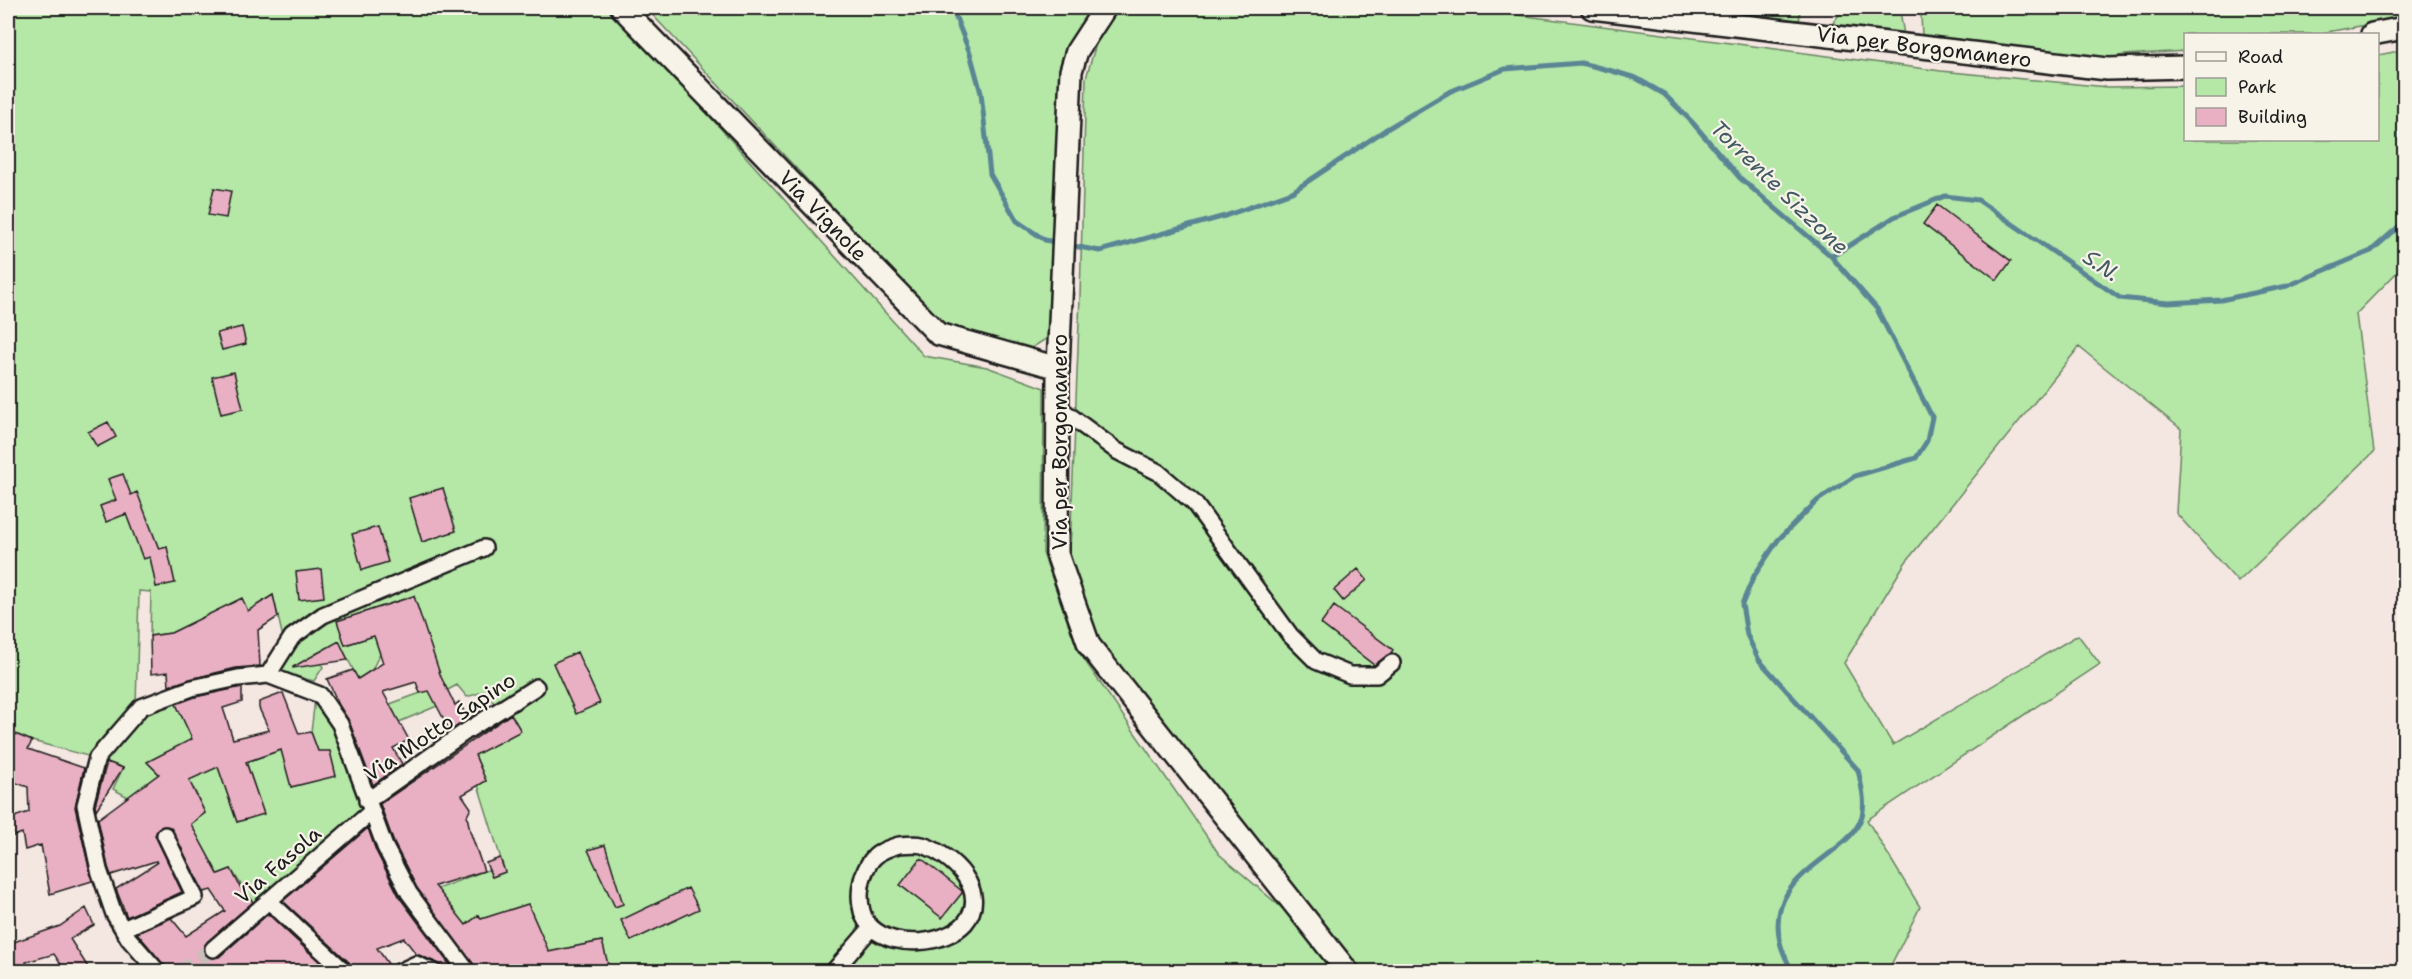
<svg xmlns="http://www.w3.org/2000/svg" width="2412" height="979" font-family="'Shantell Sans',sans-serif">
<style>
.green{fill:#b5e7a7;stroke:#688262;stroke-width:1.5}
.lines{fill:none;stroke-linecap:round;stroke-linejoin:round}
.stream{stroke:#5a8594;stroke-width:5}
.building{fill:#e9b0c3;stroke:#1c1c1c;stroke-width:1.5}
.street-tunnel{stroke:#c9beba;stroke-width:15;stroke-dasharray:15 8;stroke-linecap:butt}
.street-casing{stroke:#1c1c1c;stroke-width:20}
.secondary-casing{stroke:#1c1c1c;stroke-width:26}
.street{stroke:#f7f3e8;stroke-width:15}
.secondary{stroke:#f7f3e8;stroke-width:21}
.labels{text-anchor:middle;stroke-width:4.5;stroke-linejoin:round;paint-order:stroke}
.street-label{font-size:21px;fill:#1c1c1c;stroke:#f7f3e8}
.water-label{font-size:22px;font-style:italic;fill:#405962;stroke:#f7f3e8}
</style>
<rect width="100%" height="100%" fill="#f4e6e1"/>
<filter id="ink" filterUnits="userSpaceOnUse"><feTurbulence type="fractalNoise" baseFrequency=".0167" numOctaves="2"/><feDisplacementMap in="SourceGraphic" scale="12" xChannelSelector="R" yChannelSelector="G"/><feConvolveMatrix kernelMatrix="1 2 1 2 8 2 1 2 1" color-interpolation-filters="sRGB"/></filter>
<g filter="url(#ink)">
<path class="green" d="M8 8H613L924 356 987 367 1044 388 1043 553 1078 651 1219 854 1296 920 1292 886 1116 673 1096 646 1088 629 1070 553 1080 297 1086 78 1103 20 1116 8H1466L1941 71 2107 87 2185 86 2186 140H2378V55L2404 50V265L2356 314 2374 452 2238 582 2176 513 2181 429 2079 347 1905 563 1844 663 1893 745 2078 635 2100 664 1867 820 1920 907 1888 971 610 972 601 941 498 962 481 938 490 933 479 915 461 928 455 918 454 910 437 889 484 871 489 870 492 877 505 872 478 785 486 781 475 755 520 731 510 713 492 701 486 691 467 697 457 685 433 698 437 706 399 722 390 704 443 685 413 596 338 621 346 645 396 628 402 645 380 653 372 670 358 679 339 642 315 654 323 667 314 681 277 672 300 641 327 618 487 556 482 545 323 608 295 628 284 642 273 595 248 611 242 599 171 633 150 636 151 592 139 591 136 707 95 758 32 741 8 731Z
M646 8H1095L1070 46 1060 330 1030 349 943 325Z
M1641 8H1800L1799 27Z
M1875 8 1900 11 1904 35 1831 27C1841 5 1853 9 1875 8Z
M1993 8H2404V18L2316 34H2186L2185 51 2124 55 2109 58 2027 52 1922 37 1921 14 1960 13Z
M315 699 335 724 367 811 256 908 231 869 218 874 196 834 168 845 179 877 166 882 151 824 159 832 174 836 205 813 194 789 184 782 206 772 148 763 159 774 128 797 113 789 123 768 105 761 143 713 174 700 184 721 217 763 237 822 263 813 247 764 250 761 281 750 318 751 311 732Z"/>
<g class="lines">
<path class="stream" d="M952 8 970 53 981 93 990 174 1017 221 1045 240 1059 243
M2404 125C2399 132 2399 141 2404 148
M1068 245 1100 251 1225 216 1292 192 1385 130 1449 92 1505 69 1581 63 1612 71 1636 78 1664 94 1692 122 1740 178 1830 255 1877 309 1932 417 1927 441 1916 458 1855 476 1818 500 1778 540 1754 576 1742 604 1747 635 1759 660 1858 770C1861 784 1866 802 1862 816 1856 834 1844 842 1830 853 1799 877 1770 897 1780 942 1782 952 1788 962 1792 972
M1830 255 1836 254 1894 217 1945 196 1978 200 2120 298 2168 303 2221 300 2287 286 2371 251 2404 222"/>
</g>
<path class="building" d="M214 188 231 191 226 218 208 215Z
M1937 205 2011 261 1997 280 1923 224Z
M242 327 246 344 222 350 217 333Z
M234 372 243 409 221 414 212 377Z
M108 422 116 437 97 447 88 432Z
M123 474 131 495 137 492 159 549 167 547 175 583 156 587 150 557 143 559 126 514 106 522 100 506 116 500 108 479Z
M443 488 456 531 422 542 409 498Z
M378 527 388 562 362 570 352 534Z
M321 569 324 597 299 600 296 572Z
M1358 569 1367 580 1343 601 1334 590Z
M273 595 278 617 258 630 260 666 236 668 190 679 169 686 168 672 151 674 150 636 171 633 242 598 248 611Z
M414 596 441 677 455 705 459 702 468 719 450 731 429 691 420 693 416 682 383 692 409 740 393 748 402 764 373 785 349 721 339 705 327 679 353 670 358 679 383 663 374 636 345 645 337 621Z
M1334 606 1393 650 1390 654 1374 665 1321 624Z
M339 641 348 660 293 668V667Z
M577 652 600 703 576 714 553 663Z
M242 687V702L223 708 233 739 269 730 259 708V702L283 693 299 734 311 732 318 751H330L336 776 291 787 281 750 246 762 264 814 237 822 218 767 189 780 205 813 191 824 218 874 231 869 246 898 249 896 253 902 207 942 204 951 210 958 219 957 268 914 325 967 319 972 308 964 300 972H168L165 966 137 933 171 918 186 936 225 911 211 890 204 892 170 827H160L155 835 182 892 127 917 116 889 157 863 156 861 111 875 108 867 98 819 159 774 147 762 192 739 176 704 195 697Z
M511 714 521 731 475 755 486 781 462 795 471 808 467 816 470 831 484 871 435 886 466 925 479 915 481 919 528 904 549 952 602 941 610 972H478L417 888 394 843 380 804Z
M8 731 32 741 28 749 84 768 75 807 92 881 50 894 41 845 25 850 22 833 8 838V819L29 812 28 787 8 780Z
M107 762 123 768 96 810 95 805Z
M368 828 376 851 400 898 455 972H444L438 963 416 954 404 938 377 948 391 968 389 972H354L352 965 283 901Z
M605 845 623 904 615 907 588 850Z
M500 858 505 872 492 877 486 863Z
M921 858 962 891V893L942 918 900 885Z
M688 888 699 909 631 941 621 920Z
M86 908 94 925 70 939 91 972H66L54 954 26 962 29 972H8V944L60 926Z"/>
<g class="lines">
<path class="street-tunnel" d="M180 972 213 949"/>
<defs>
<path id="street" d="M1058 407 1117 451 1158 472 1194 503 1290 635 1316 661 1350 675H1377L1392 663
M268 675 292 637 323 615 484 548
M367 801 465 732 536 687
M899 845C906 845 915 843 922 845 952 854 991 892 965 923 945 945 895 949 872 928 853 912 858 868 878 854 883 850 892 847 899 845Z
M269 901 345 972
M123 929 195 897 165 835
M213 949 371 812
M158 972 129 939 114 914 99 870 85 805 97 758 141 707 192 688 238 678 268 675 320 695 340 724 385 847 409 893 468 972
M399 972 416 964 434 972
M833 972 871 928"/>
<path id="secondary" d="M622 8 938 334 1058 368
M1105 8 1077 51 1071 71 1058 368 1057 554 1089 645 1348 972
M1592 8 2107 69 2186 67
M2372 34 2404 28"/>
</defs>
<use href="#street" class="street-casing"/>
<use href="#secondary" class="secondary-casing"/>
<use href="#street" class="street"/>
<use href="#secondary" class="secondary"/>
</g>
</g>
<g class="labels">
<g class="street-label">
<text transform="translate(1924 47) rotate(7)" y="7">Via per Borgomanero</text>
<text transform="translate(823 216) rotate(46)" y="7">Via Vignole</text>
<text transform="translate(1060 442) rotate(-90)" y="7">Via per Borgomanero</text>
<text transform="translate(440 727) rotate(-34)" y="7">Via Motto Sapino</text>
<text transform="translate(278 865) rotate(-41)" y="7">Via Fasola</text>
</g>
<g class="water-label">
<text transform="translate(1780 187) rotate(44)" y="8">Torrente Sizzone</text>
<text transform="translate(2102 265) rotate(34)" y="8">S.N.</text>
</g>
</g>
<rect width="2412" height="979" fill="none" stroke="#f7f3e8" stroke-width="30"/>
<rect x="15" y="15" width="2382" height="949" fill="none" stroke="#1c1c1c" stroke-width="2" filter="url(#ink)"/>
<rect x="2184" y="33" width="195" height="108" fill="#f7f3e8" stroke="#9f9d96" stroke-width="1.5"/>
<rect x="2196" y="52" width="30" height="9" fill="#f7f3e8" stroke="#9f9d96" stroke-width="1.5"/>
<text x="2238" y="63" font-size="18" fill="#1c1c1c">Road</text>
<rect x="2196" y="78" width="30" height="18" fill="#b5e7a7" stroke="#9f9d96" stroke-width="1.5"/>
<text x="2238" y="93" font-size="18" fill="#1c1c1c">Park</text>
<rect x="2196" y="108" width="30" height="18" fill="#e9b0c3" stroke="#9f9d96" stroke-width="1.5"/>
<text x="2238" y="123" font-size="18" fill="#1c1c1c">Building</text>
</svg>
